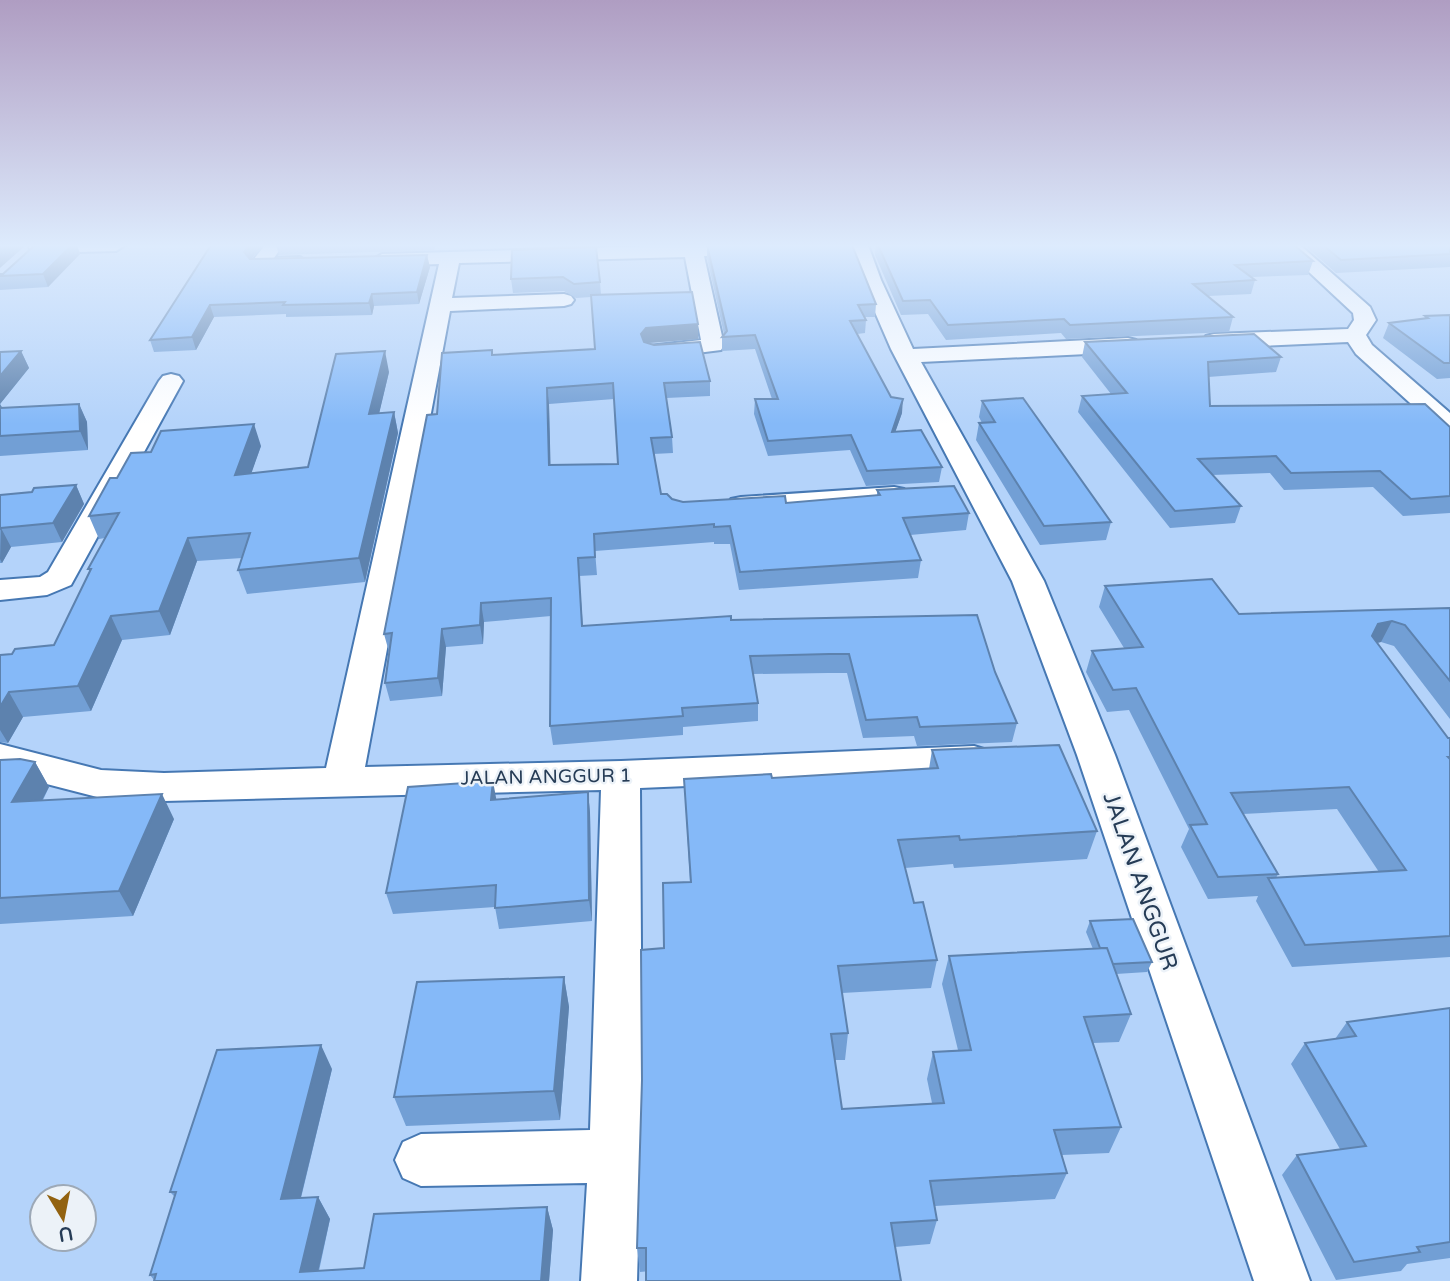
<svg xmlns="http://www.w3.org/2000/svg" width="1450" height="1281" font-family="'Varela Round',sans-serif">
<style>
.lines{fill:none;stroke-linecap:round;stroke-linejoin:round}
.minor-casing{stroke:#4678b3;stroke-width:4}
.minor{fill:#fff;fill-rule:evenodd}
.wall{fill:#729fd5;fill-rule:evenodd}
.shaded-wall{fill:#5d82ae}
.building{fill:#85b9f8;stroke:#5d82ae;stroke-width:2;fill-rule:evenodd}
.labels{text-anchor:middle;stroke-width:5;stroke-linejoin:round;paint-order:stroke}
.street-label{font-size:19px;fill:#263c56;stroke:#ecf2f8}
.near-street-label{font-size:23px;fill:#263c56;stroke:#ecf2f8}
</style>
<rect width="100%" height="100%" fill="#b4d3fa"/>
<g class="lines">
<defs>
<path id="minor" d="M29 245H125L116 251 37 253 30 251Z
M265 245H283L274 258 300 257 310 263 300 269 253 268 250 264Z
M688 245H756L760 249 751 255 704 256 724 345 721 350 657 358 649 356 646 351 649 346 701 340 685 257 459 263 452 298 564 294 571 296 574 300 571 304 564 306 450 311 365 767 621 761 974 746 987 750 993 760 987 770 974 774 640 788 642 1107 637 1281H581L587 1183 421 1186 403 1178 395 1160 403 1142 421 1134 590 1130 601 790 164 801 101 798 0 772V744L101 770 164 773 326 768 439 264 382 266 372 260 382 254Z
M850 245H868L881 280 913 349 1128 338 1136 340 1139 345 1136 350 1128 352 921 362 1044 581 1115 755 1310 1281H1254L1077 755 1012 581 891 349 861 280Z
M1280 245H1300L1370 307 1376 320 1366 335 1372 345 1450 413V434L1441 431 1356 354 1348 342 1214 348 1206 346 1203 341 1206 336 1214 334 1348 329 1354 320 1353 313Z
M171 374 179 376 183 381 71 585 47 595 0 600V580L40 577 48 572 159 381 163 376Z
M894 487 904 489 908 495 904 501 741 513 731 511 727 505 731 499 741 497Z"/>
</defs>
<use href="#minor" class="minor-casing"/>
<use href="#minor" class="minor"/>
</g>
<path class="wall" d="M35 245H77L80 254 48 287 0 290V274H3Z
M263 245 252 259 430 267 419 304 374 306 372 315 286 317V314L214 317 196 350 154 352 150 340Z
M276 245H436L434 250 279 255Z
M707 245 876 304 875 317H865L866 320 865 333 857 334 891 397 902 413 895 432 942 467 939 482 866 486 850 450 768 456 754 414 755 399H772L755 349 722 351V337L724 334 707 258Z
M876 245H1294L1313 261 1308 275 1252 277 1255 280 1251 294 1208 296 1233 317 1229 332 1066 339 1061 333 946 340 928 314 901 315 875 255Z
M1304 245H1450V267L1336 273Z
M512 250 600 282 601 295 698 339 648 343 710 381V396L666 398 672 437 673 453 653 454 661 494 672 499 683 502 786 503 877 496V490L969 513 966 530 910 535 921 560 918 578 739 590 730 544H714V542L595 551 597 575 579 576 583 626 731 620 995 672 1017 723 1012 742 917 746 914 736 863 738 847 673H828L753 674 758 703V721L683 727V735L553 745 550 726 551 616 484 622 483 644 446 647 442 696 390 701 385 683 389 652 384 634 437 414 492 350 493 355 595 349 591 297 576 298 564 291 513 293 511 279ZM614 399 618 464 550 465 549 404Z
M1450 315V378L1437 379 1383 338 1389 323 1424 319 1425 316Z
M1085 342 1281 357 1276 372 1208 377 1210 406 1450 427V513L1403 516 1373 487 1284 490 1270 473 1212 475 1241 506 1235 523 1170 528 1078 412 1082 396 1111 394 1082 357Z
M21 351 29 368 0 404 2 408 79 404 87 422 88 450 0 456V352Z
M389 372 379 413 394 412 398 433 365 582 247 594 238 570 242 558 197 561 170 635 122 640 91 711 23 717 8 743 0 742V655L12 654 54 645 90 572 88 569 105 538 99 539 89 516 117 478 261 446 251 473 308 467Z
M982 401 1111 522 1106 540 1040 545 976 440 979 423H982L979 417Z
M76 485 84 504 62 542 11 547 2 563H0V495L32 492Z
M1105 586 1239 614 1450 608V719L1394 646 1381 642 1377 643 1448 738H1450V957L1292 967 1256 901 1258 896 1208 899 1181 847 1189 829 1129 710 1107 712 1086 672 1092 651 1124 648 1099 607ZM1337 809 1379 872 1276 878 1278 874 1243 814Z
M932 750 1097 831 1087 859 954 868 953 864 905 868 914 903 937 960 931 988 842 993 848 1033 845 1060H835L842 1109 932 1103 927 1079 933 1052 958 1050 942 984 949 956 1093 949 1086 932 1090 921 1152 962 1147 972 1116 974 1131 1014 1119 1042 1093 1043 1121 1127 1109 1153 1062 1155 1067 1173 1055 1199 935 1206 937 1220 930 1244 895 1247 640 1272 637 1248 664 948 690 882 684 779 772 778 929 769Z
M0 760 35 762 49 787 43 800 174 819 133 916 0 924Z
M588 792 590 813 592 921 499 929 495 907 393 914 386 893Z
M564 977 569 1007 560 1120 406 1126 394 1097Z
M1450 1008V1258L1407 1264 1401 1271 1336 1280 1282 1175 1297 1155 1340 1149 1291 1064 1305 1043 1335 1039 1347 1022Z
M332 1069 301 1198 318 1197 330 1219 319 1271 364 1268 547 1207 553 1230 549 1281 154 1280 150 1275 175 1197 170 1192Z"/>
<path class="shaded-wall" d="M6 245H26L0 268V250Z
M72 245H77L80 254 48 287 43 274Z
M250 245H263L247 264 244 252Z
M427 255 430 267 419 304 417 292Z
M372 294 374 306 372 315 369 303Z
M210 305 214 317 196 350 192 337Z
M698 324V339L647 343 642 350 641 334 646 328Z
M21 351 29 368 0 404 3 409 0 413V376Z
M385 351 389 372 374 435 369 414Z
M547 388 549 404 551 482 549 465Z
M903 399 902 413 890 447 892 432Z
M79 404 87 422 88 450 80 431Z
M394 412 398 433 365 582 359 558Z
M254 424 261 446 243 497 235 475Z
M76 485 84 504 62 542 53 523Z
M1 528 11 547 2 563 0 559Z
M188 538 197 561 170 635 159 611Z
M481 603 484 622 483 644 480 625Z
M111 616 122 640 91 711 78 686Z
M1392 621 1381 642 1367 645 1378 624Z
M442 629 446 647 442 696 438 678Z
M9 692 23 717 8 743 0 730V707Z
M35 762 49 787 28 827 12 802Z
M493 781 497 803 491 800Z
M588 792 590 813 592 921 589 900Z
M162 794 174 819 133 916 119 891Z
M564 977 569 1007 560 1120 554 1091Z
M321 1045 332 1069 295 1221 281 1199Z
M318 1197 330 1219 316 1281 300 1272Z
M547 1207 553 1230 549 1281H541Z"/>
<path class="building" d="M0 245H6L0 250Z
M35 245H72L43 274 0 276V274H3Z
M211 245H250L244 252 250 259 427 255 417 292 372 294 369 303 283 305 285 302 210 305 192 337 150 340Z
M707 245H852L876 304 858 305 866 320 850 321 891 397 903 399 892 432 921 430 942 467 867 471 851 435 768 441 755 399H778L755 335 722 337 727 331Z
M878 245H1294L1313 261 1235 265 1255 280 1193 284 1233 317 1070 325 1064 319 948 325 930 300 903 301Z
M1323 245H1450V254L1341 260Z
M596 247 600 282 574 284 563 277 511 279 512 250Z
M692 292 698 324 646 328 641 334 644 342 654 345 700 342 710 381 664 383 672 437 651 438 661 494H667L672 499 683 502 785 496 786 503 880 495 877 490 954 486 969 513 903 518 921 560 740 572 730 526 714 527V524L594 534 595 557 578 558 582 626 731 616V620L977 615 995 672 1017 723 920 727 917 717 866 720 849 654H829L750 656 758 703 682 708 683 716 550 726 551 598 481 603 480 625 442 629 438 678 385 683 392 633 384 634 427 415 437 414 442 353 492 350V355L595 349 591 295ZM613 383 618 464 549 465 547 388Z
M1450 315V363H1444L1389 323 1428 318 1425 316Z
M1254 334 1281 357 1208 362 1210 406 1425 404 1450 427V496L1411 499 1380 471 1291 473 1276 456 1198 459 1241 506 1175 511 1082 396 1127 393 1085 342Z
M21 351 0 376V352Z
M385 351 369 414 394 412 359 558 238 570 250 533 188 538 159 611 111 616 78 686 9 692 0 707V655L12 654 15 649 54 645 91 569H88L119 513 89 516 110 478H117L131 453 151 452 161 431 254 424 235 475 308 467 336 354Z
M1023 398 1111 522 1044 526 979 423 995 422 982 401Z
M79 404 80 431 0 436V408Z
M76 485 53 523 1 528 0 529V495L32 492 34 488Z
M1212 579 1239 614 1450 608V681L1405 625 1392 621 1378 624 1372 636 1448 738H1450V757H1448L1450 759V936L1305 945 1268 878 1406 870 1349 787 1231 793 1278 874 1218 877 1190 825 1207 824 1136 688 1113 690 1092 651 1143 647 1105 586Z
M1059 745 1097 831 960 840 959 836 898 840 914 903 923 902 937 960 838 966 848 1033 831 1034 842 1109 944 1103 933 1052 971 1050 949 956 1107 948 1131 1014 1084 1017 1121 1127 1054 1130 1067 1173 930 1181 937 1220 891 1223 901 1281H646V1248H637L642 1080 641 950 664 948 663 883 691 882 684 779 771 774 772 778 938 768 932 750Z
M20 759 35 762 12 802 162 794 119 891 0 898V760Z
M493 781 491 800 588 792 589 900 495 908 496 885 386 893 408 787Z
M1133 919 1152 962 1113 964 1107 948H1100L1090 921Z
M564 977 554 1091 394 1097 417 982Z
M1450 1008V1242L1417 1247 1420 1252 1354 1262 1297 1155 1366 1146 1305 1043 1356 1036 1347 1022Z
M321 1045 281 1199 318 1197 300 1272 364 1268 374 1214 547 1207 541 1281H154L156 1274 150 1275 176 1192H170L217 1050Z"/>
<linearGradient id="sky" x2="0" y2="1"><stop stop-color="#af9dc2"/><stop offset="0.58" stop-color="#ddebfd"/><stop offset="1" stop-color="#ddebfd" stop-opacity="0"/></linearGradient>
<rect width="1450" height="424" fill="url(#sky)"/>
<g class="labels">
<g class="street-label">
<text transform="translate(546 776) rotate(-1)" y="7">JALAN ANGGUR 1</text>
</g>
<g class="near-street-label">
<text transform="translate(1141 881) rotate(71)" y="8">JALAN ANGGUR</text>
</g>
</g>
<g transform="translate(63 1218) rotate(170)"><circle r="33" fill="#ecf2f8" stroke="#9da9b7" stroke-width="2"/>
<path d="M0-5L12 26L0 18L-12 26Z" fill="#926210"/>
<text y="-10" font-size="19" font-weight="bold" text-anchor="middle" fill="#263c56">U</text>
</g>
</svg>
